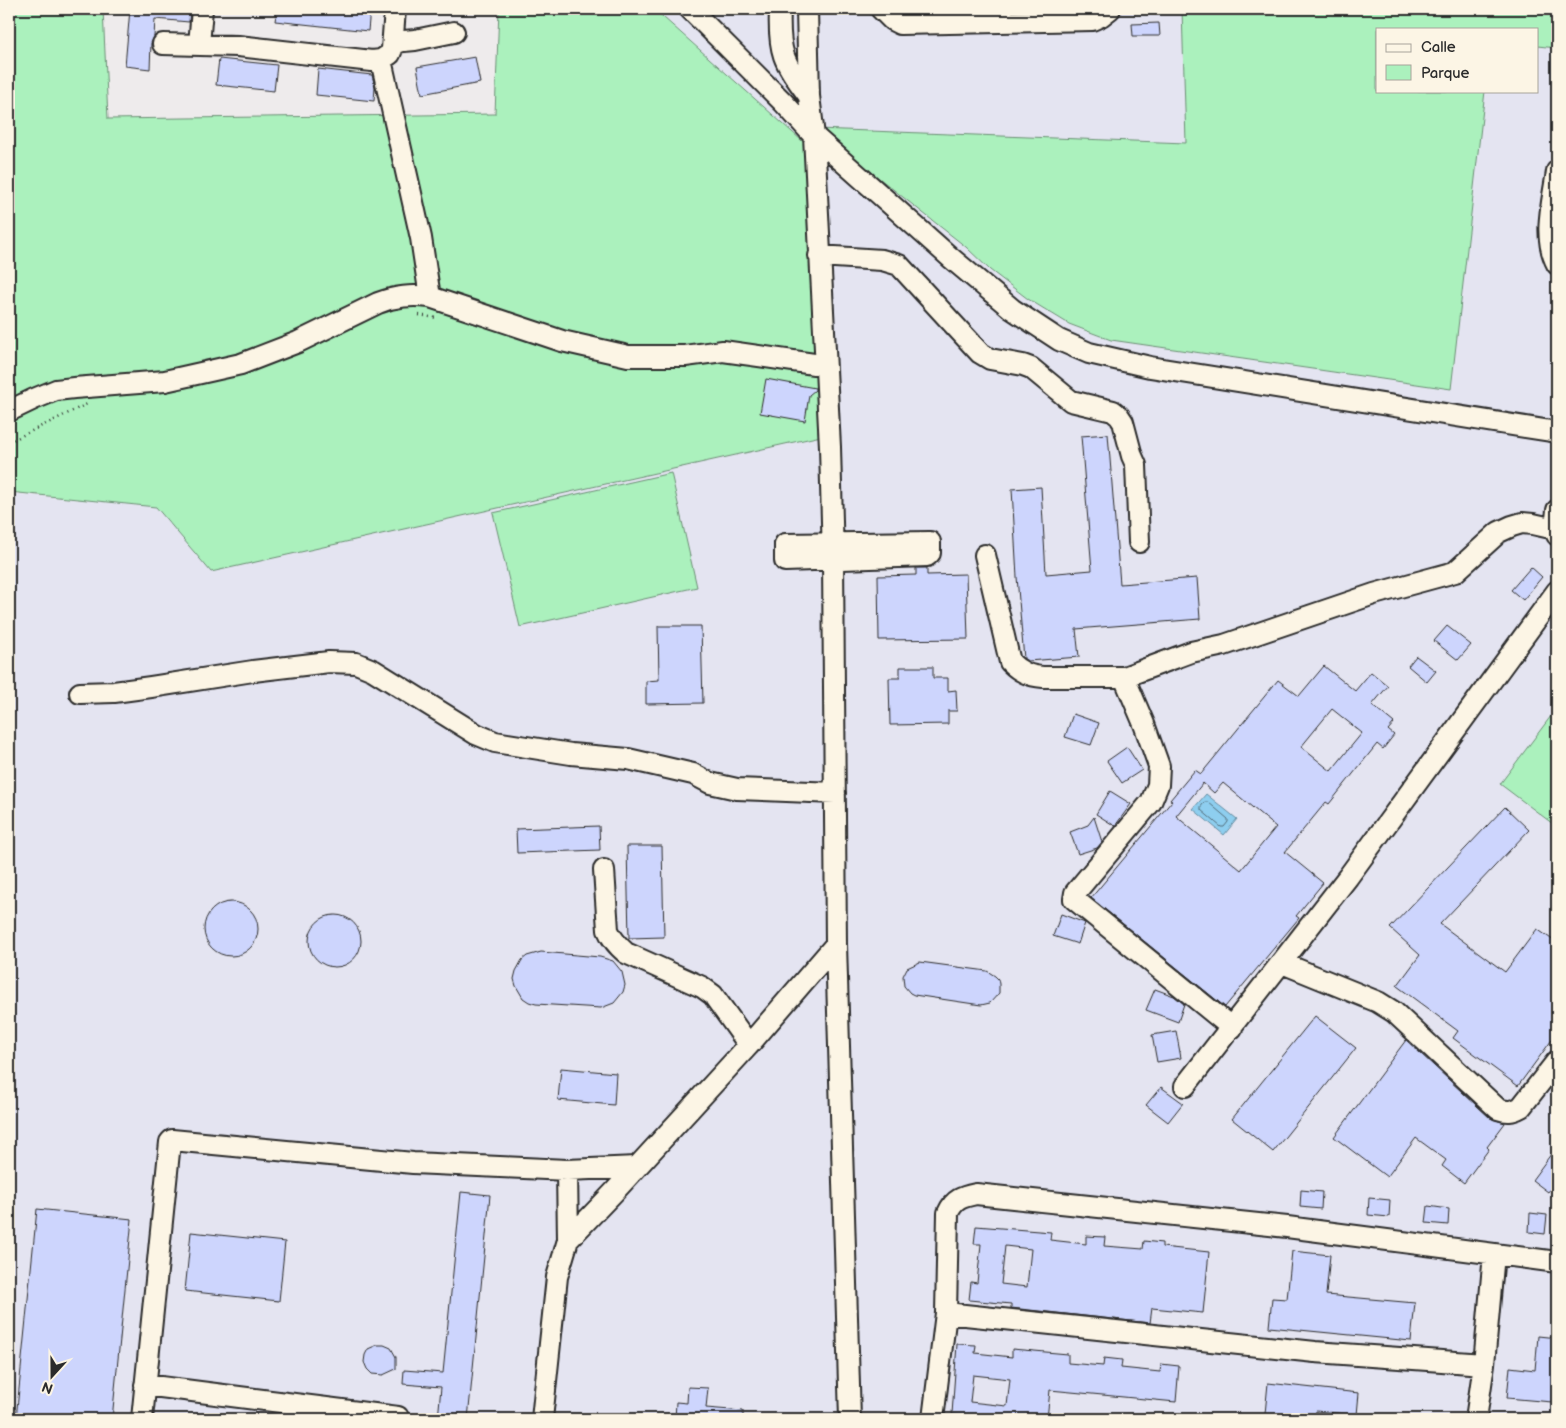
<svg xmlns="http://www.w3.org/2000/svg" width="1566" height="1428" font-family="'Balsamiq Sans',sans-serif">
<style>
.built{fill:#e4e4f1}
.green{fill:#abf1bd;stroke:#6b8e74}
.water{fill:#8eceef;stroke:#668da1}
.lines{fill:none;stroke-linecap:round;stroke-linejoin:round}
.shore{stroke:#536c79;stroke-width:1}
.building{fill:#cdd5fd;stroke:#2b2b2b;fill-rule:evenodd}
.minor-casing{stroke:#2b2b2b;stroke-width:24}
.path{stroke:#2b2b2b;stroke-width:2.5;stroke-dasharray:1 4;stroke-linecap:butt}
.minor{stroke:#fcf5e5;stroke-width:20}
</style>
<rect width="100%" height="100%" fill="#eeebec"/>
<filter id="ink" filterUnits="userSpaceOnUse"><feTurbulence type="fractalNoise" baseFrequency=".02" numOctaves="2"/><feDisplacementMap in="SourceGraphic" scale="10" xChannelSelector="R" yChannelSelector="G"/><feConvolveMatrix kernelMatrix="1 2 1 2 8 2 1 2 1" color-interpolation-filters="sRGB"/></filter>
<g filter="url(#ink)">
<path class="built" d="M654 9H1182L1186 143 818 129 966 247 990 270 1028 299 1069 324 1111 340 1450 389 1485 91H1537V46L1557 48V1419H9V493L156 507 211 572 831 434 819 156Z"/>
<path class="green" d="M9 9H103L108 119 495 114 499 9H654L819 156 821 436 211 572 156 507 9 492Z
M1182 9H1557V48L1537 46V29H1377V91H1485L1451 389 1111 340 1069 324 1028 299 990 270 966 247 817 129 1186 143Z
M671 473 697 587 520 627 493 513Z
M1557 708V827L1500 784Z"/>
<path class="water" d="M1206 794 1237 819 1224 835 1193 809Z"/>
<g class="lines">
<path class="shore" d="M1205 802H1208L1228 819V822L1224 827H1221L1201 810V807Z"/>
</g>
<path class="building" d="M130 9H190L189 22 155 19 154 37 151 43 150 69 125 66Z
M277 9H370L368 31 275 21Z
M1159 23 1160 36H1133L1132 24Z
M475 57 480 83 422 94 417 67Z
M219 59 277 65 274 91 216 85Z
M318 69 372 75 375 87 374 101 316 95Z
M766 379 815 388V390L809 395 805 421 760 413Z
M1108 434 1120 584 1197 578 1200 619 1076 629 1079 657 1028 661 1024 659 1017 577 1012 489 1041 487 1046 574 1092 570 1081 436Z
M1531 567 1542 577 1523 600 1511 590Z
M916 568H927V575L966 574 968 639 879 640 878 576 916 575Z
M658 626H701L703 703 646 704V681L659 680Z
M1447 626 1471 645 1458 660 1434 641Z
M1416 656 1436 671 1427 682 1408 666Z
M1324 666 1355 691 1371 672 1388 686 1372 705 1394 723 1388 730 1394 735 1383 749 1377 744 1329 804 1326 802 1285 852 1323 883 1296 916 1299 918 1225 1007 1091 898 1172 801 1170 800 1195 770 1201 774 1278 680 1299 696ZM1332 709 1362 733 1331 771 1301 747ZM1203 783 1214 793 1223 783 1276 827 1241 870 1176 816Z
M900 667H933V678H948V691L956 690 957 711H948V724L890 725 889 678H900Z
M1073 714 1099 723 1091 745 1065 737Z
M1127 747 1142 770 1122 783 1107 761Z
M1110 791 1131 804 1115 826 1096 814Z
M1505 807 1529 830 1440 924 1505 972 1537 929 1557 943V1033L1518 1086 1453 1038 1458 1031 1397 986 1420 955 1390 928Z
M1094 817 1102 842 1097 848 1078 854 1070 832 1088 825Z
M599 826 600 850 517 853 516 829Z
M627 846H662L664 937 629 938Z
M204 929a27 27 0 1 1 54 0a27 27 0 1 1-54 0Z
M1061 914 1085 923 1078 944 1053 936Z
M309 941a26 26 0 1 1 52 0a26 26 0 1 1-52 0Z
M541 952 600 957 613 961 622 972 625 985 623 992 614 1003 601 1008 536 1004 529 1002 523 998 516 986 514 979 516 971 522 960 527 956Z
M920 962 987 971 995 976 998 979 999 984V993L990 1003 981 1005 914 995 910 993 904 986 903 976 907 968Z
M1155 989 1174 996 1184 1004 1178 1022 1146 1010Z
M1315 1016 1356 1048 1273 1152 1232 1119Z
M1176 1031 1181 1058 1157 1062 1152 1035Z
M1406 1040 1490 1118 1505 1123 1487 1147 1489 1149 1464 1183 1442 1166 1446 1160 1416 1138 1387 1177 1334 1137Z
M561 1068 616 1073 614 1105 558 1100Z
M1161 1087 1183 1103 1168 1122 1146 1105Z
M1557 1146V1180L1548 1192 1532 1180Z
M1301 1190 1322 1192 1321 1209 1300 1207Z
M461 1192 490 1195 468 1419H438L441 1387 403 1384 404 1370 443 1373Z
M1369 1198 1390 1200 1389 1217 1368 1215Z
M1428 1206 1449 1209 1448 1225 1426 1223Z
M37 1209 132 1219 112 1419H16Z
M1530 1213 1547 1215 1545 1234 1529 1232Z
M976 1226 1051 1232 1050 1240 1086 1244V1236L1105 1237 1104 1246 1143 1249 1144 1241 1162 1243V1247L1209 1252 1203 1313 1152 1308 1150 1323 1011 1308V1304L969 1300 971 1282 977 1283 981 1244H974ZM1005 1246 1031 1249 1027 1287 1001 1284Z
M191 1232 285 1242 279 1301 185 1291Z
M1292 1251 1330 1255 1326 1295 1415 1303 1411 1341 1269 1327 1272 1298 1287 1299Z
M1538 1336 1557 1338V1362H1556L1552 1402 1507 1398 1510 1367 1535 1370Z
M957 1344 976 1345 975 1353 1012 1357V1349L1068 1354V1363L1103 1366 1104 1358 1122 1360 1121 1368 1160 1372 1161 1364 1179 1366 1176 1402 1050 1390 1047 1419H1004L952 1414ZM973 1375 1010 1379 1007 1406 970 1402Z
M377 1345H384L391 1348 396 1357V1369L383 1375 372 1374 367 1369 364 1362 365 1355 368 1349Z
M1268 1383 1359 1393 1357 1415 1316 1411 1315 1419 1265 1414Z
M688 1387 708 1388 706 1408 743 1411V1419H675L676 1402 687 1403Z"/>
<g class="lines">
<defs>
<path id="minor" d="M690 9 783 102 814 136 951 258 1012 309 1059 340 1089 353 1150 367 1557 432
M780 9C778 51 783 63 809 96
M807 9 809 96 814 136 830 447 833 559 836 944 850 1419
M881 9 892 20 900 24 1092 20 1101 16 1110 9
M393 42 415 40 454 32
M163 44 238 46 372 61 381 60 390 54 392 49 395 9
M199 45 202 9
M381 60 421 238 430 297
M1557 171C1553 201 1542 236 1557 264
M819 256 882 260 899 265 980 353 990 359 1023 365 1031 368 1071 401 1113 411 1119 416 1123 422 1132 456 1136 465 1139 542
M9 411 34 399 56 390 74 388 165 381 241 364 298 342 378 303C396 296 411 295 430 297L562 341 628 356H685L723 351 814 364 825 363
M1557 510 1555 529 1557 535
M930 542V553L927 556 785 561V544Z
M985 555 1010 662C1020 672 1029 676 1043 677H1124L1191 652 1224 645 1374 594 1455 572 1499 532 1512 526 1522 523 1533 524 1555 529
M1124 677 1144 724 1159 766 1158 785 1151 802 1075 893 1074 899 1232 1028
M80 693 114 692 151 687 253 671 329 662 356 663 373 670 476 734 495 742 571 754 628 759 693 774 710 783 737 789 835 793
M604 870 608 930C612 940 618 946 626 953L702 987 713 995 749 1045
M1282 963 1378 1002 1394 1012 1498 1109C1507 1112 1512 1112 1521 1107L1557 1061
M1185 1086 1348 877 1557 591
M568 1240 614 1192 749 1045 836 944
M946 1313 1315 1352 1484 1364
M145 1385 398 1417
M142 1419 170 1142 172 1140 413 1163 567 1170 637 1167
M542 1419 557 1277 568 1240 567 1170
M933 1419 946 1313 948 1213C954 1199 962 1197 976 1194L1287 1227 1557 1262
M1476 1419 1484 1364 1494 1254"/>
</defs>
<use href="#minor" class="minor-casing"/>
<path class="path" d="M419 315 436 318
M9 442 87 404"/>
<use href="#minor" class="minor"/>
</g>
</g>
<rect width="1566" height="1428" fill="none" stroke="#fcf5e5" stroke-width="30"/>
<rect x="15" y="15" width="1536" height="1398" fill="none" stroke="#2b2b2b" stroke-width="2" filter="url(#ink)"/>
<rect x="1376" y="28" width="162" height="65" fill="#fcf5e5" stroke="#a8a49b"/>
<rect x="1386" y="44" width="25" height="8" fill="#fcf5e5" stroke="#a8a49b"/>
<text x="1421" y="52" font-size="15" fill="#2b2b2b">Calle</text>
<rect x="1386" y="65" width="25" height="15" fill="#abf1bd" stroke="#a8a49b"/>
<text x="1421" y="78" font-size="15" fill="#2b2b2b">Parque</text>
<g transform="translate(52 1376) rotate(201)" stroke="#fcf5e5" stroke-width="4" paint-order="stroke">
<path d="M0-4L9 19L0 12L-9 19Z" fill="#2b2b2b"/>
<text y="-8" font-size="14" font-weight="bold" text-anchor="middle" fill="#2b2b2b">N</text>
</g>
</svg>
